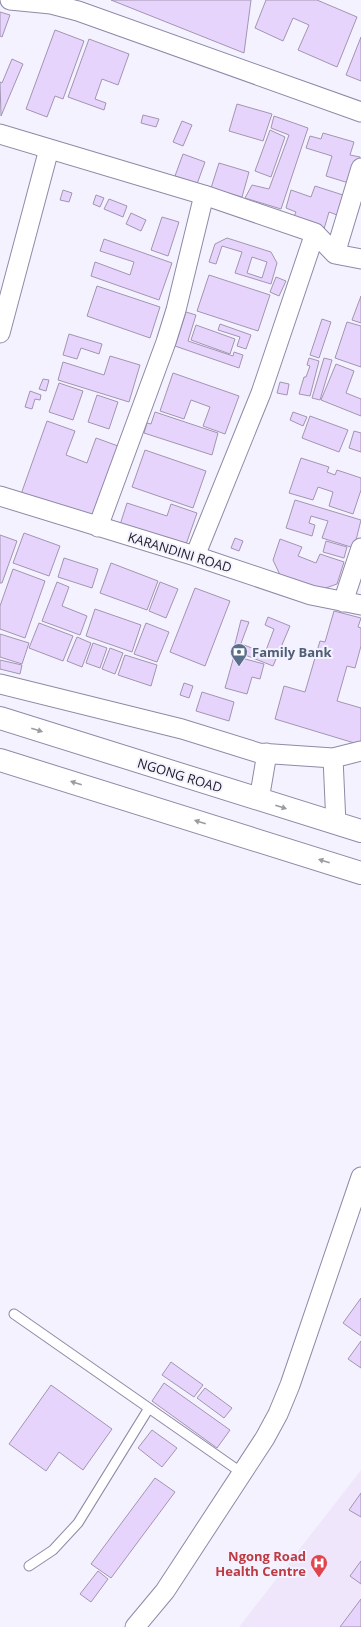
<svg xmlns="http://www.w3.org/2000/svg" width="361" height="1627" font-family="'Open Sans',sans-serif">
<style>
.medical{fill:#efe6fb}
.building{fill:#e7d4fd;stroke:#a295b1;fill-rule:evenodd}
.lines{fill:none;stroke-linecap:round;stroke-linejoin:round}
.service-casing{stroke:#8e8aa7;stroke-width:11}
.minor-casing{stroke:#8e8aa7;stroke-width:21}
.secondary-casing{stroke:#8e8aa7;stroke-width:24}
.service{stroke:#fff;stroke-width:9}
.minor{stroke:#fff;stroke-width:19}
.secondary{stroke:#fff;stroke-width:22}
.oneway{fill:#9c9ba0}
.labels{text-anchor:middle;stroke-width:4;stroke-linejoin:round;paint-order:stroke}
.street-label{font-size:13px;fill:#22212c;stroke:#f4f2ff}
.service-label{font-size:13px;font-weight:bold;fill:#4e5e75;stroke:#f4f2ff;text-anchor:start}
.health-label{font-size:13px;font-weight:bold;fill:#be3a42;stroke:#f4f2ff;text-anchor:end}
</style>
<rect width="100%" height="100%" fill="#f4f2ff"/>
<path class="medical" d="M361 1470V1627H239Z"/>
<path class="building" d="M111 0H251L244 53Z
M266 0H317L357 17 337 67 298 50 309 25 293 18 283 41 255 28Z
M0 12 10 15 2 37 0 36Z
M55 30 84 41 63 99 55 96 47 117 26 109Z
M361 37V81L346 75Z
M89 39 129 54 118 85 102 79 95 99 106 103 104 110 68 97Z
M12 59 23 64 1 116 0 82 2 83Z
M237 104 272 114 263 141 229 131Z
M143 115 159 119 156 127 141 123Z
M274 116 308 128 281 209 245 198 252 185 269 189 289 135 271 128Z
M182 121 192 125 183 146 173 142Z
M270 130 285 137 271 177 255 171Z
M323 133 354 142 350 155 360 157 352 184 326 176 332 156 306 148 310 136 321 139Z
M183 154 205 162 197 184 175 176Z
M219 163 249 172 242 197 211 188Z
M315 186 343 195 337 215 329 212 324 229 293 219 296 212 286 208 291 190 311 197Z
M63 190 72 193 69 202 60 200Z
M96 195 104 198 100 207 93 204Z
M109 199 127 206 123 217 104 209Z
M131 213 146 220 141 231 126 224Z
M162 217 179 222 168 256 151 250Z
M227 238 271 252 277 263 271 284 235 273 242 252 222 246 216 264 209 262 215 244ZM252 257 267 262 262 278 247 273Z
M104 239 172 263 159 300 91 276 95 262 130 275 134 262 100 251Z
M209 275 270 295 258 331 197 311Z
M276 277 286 281 279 296 270 292Z
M97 286 160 307 150 338 87 316Z
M361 296V323L352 320Z
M186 312 196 315 188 341 233 356 234 352 243 355 239 368 175 346Z
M322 319 331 322 319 358 310 355Z
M347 322 361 326V367L335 358Z
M220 324 251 335 246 349 237 346 240 337 218 330Z
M196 325 235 339 230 354 191 340Z
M69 334 102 344 99 354 81 348 77 359 63 355Z
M110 356 140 365 129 402 58 380 63 362 104 375Z
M309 358 319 361 310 396 299 394 304 377H306L310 366 307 365Z
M324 358 332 360 320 400 312 398Z
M336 364 354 371 346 393 361 399V416L321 400Z
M173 373 239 396 225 434 203 426 210 407 191 400 184 419 160 411Z
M43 379 49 380 46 391 39 389Z
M280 382 289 384 287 395 277 393Z
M59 383 83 391 73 420 49 412Z
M30 391 41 395 40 400 35 399 32 409 25 407Z
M97 395 118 402 109 429 88 422Z
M155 412 218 433 212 455 144 433 147 423 151 424Z
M293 412 307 417 303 426 290 420Z
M310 416 348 430 339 452 302 438Z
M47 421 75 431 66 455 87 463 96 438 118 446 91 523 20 497Z
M354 431 361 433V452L349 448Z
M145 450 206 471 193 508 132 487Z
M301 458 329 467 327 472 335 475 337 470 361 478V490L353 514 329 506 333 492 318 487 313 500 289 493Z
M295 500 361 520 354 548 322 538 328 521 311 516 309 523 315 525 312 536 286 528Z
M127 503 167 516 171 504 197 513 184 550 119 528Z
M24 533 60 546 49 576 13 563Z
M0 535 17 541 2 583H0Z
M235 538 243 541 239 551 231 548Z
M280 539 302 547 298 556 316 563 320 554 344 562 337 584 323 589 280 575 273 560Z
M326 541 347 547 344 558 323 552Z
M64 558 98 569 92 588 58 577Z
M111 563 158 581 147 610 100 593Z
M13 569 45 581 25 638 0 629V606Z
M57 582 69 587 62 606 87 616 80 635 42 621Z
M160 582 178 589 166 618 149 611Z
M195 588 230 601 205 666 170 652Z
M95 609 141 625 132 652 86 636Z
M334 611 361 618 358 627 361 628V646L355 668 347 666 337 701 361 708V745L275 719 284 686 305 692 320 641 325 642Z
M268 617 290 626 273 666 240 653 244 645 265 653 274 629 265 625Z
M241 620 249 622 237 654 233 652Z
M39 623 73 636 63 661 29 648Z
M146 623 169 632 157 662 134 654Z
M0 634 29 643 22 664 0 657Z
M77 637 91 643 82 667 67 661Z
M93 643 107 648 100 668 86 663Z
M110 648 123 653 115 674 102 669Z
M125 655 157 665 151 686 118 675Z
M234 656 264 664 260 679 252 677 247 694 225 688Z
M0 660 22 665 20 674 0 669Z
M184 683 193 686 189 698 180 695Z
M202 692 234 702 229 721 196 711Z
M361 1298V1336L343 1323Z
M361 1341V1368L348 1359Z
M171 1362 203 1385 194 1397 162 1375Z
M164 1383 230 1430 217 1448 152 1401Z
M51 1385 112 1429 83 1470 59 1452 46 1471 9 1444Z
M205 1388 232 1408 224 1418 197 1398Z
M152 1430 177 1448 162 1467 138 1448Z
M155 1478 175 1492 111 1578 91 1564Z
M361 1493V1517L349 1510Z
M361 1561V1584L350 1576Z
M98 1571 108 1579 91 1602 80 1594Z
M361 1599V1627H340Z"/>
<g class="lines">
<defs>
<path id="service" d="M14 1314 242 1473
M29 1566 53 1550 78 1523 149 1408"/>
<path id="minor" d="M10 0 51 4 78 11 361 112
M0 134 204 195 315 233 335 254 361 259
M335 254 361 168
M0 333 49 149
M0 496 195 556 311 595 361 605
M98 527 166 342 176 310 204 195
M195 556 261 393 315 233
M343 602 361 548
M0 684 182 729 259 753 333 758 361 751
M333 758 336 824
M259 800 267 753
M135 1627 165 1591 265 1438 278 1414 290 1385 361 1177"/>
<path id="secondary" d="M0 718 361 831
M0 760 361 873"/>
</defs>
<use href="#service" class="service-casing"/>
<use href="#minor" class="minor-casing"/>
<use href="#secondary" class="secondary-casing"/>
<use href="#service" class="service"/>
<use href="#minor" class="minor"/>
<use href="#secondary" class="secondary"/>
</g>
<defs><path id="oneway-solid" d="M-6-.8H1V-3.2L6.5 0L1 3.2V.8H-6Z"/></defs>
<g class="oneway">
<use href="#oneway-solid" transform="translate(37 730) rotate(17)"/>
<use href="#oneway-solid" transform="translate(76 783) rotate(-163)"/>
<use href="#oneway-solid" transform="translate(281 807) rotate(18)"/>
<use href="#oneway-solid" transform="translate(200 822) rotate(-163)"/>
<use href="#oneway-solid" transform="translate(324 861) rotate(-163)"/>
</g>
<defs>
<symbol id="bank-pin" viewBox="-11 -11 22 30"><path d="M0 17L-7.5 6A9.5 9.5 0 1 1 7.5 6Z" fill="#5c6f8a" stroke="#f4f2ff"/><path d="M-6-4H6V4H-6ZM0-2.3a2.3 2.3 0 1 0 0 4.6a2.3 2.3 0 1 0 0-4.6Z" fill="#fff"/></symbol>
<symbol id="hospital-pin" viewBox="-11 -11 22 30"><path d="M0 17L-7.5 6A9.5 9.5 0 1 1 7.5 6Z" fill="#e0444e" stroke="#f4f2ff"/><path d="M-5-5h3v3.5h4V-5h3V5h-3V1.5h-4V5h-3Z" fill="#fff"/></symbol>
</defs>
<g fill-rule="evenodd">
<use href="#bank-pin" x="229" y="642" width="20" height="27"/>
<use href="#hospital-pin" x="309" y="1553" width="20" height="27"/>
</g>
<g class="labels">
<g class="street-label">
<text transform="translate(180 552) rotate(17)" y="5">KARANDINI ROAD</text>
<text transform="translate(180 775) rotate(17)" y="5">NGONG ROAD</text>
</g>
<g class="service-label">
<text x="252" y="657">Family Bank</text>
</g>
<g class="health-label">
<text x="306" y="1561">Ngong Road<tspan x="306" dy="15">Health Centre</tspan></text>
</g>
</g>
</svg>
